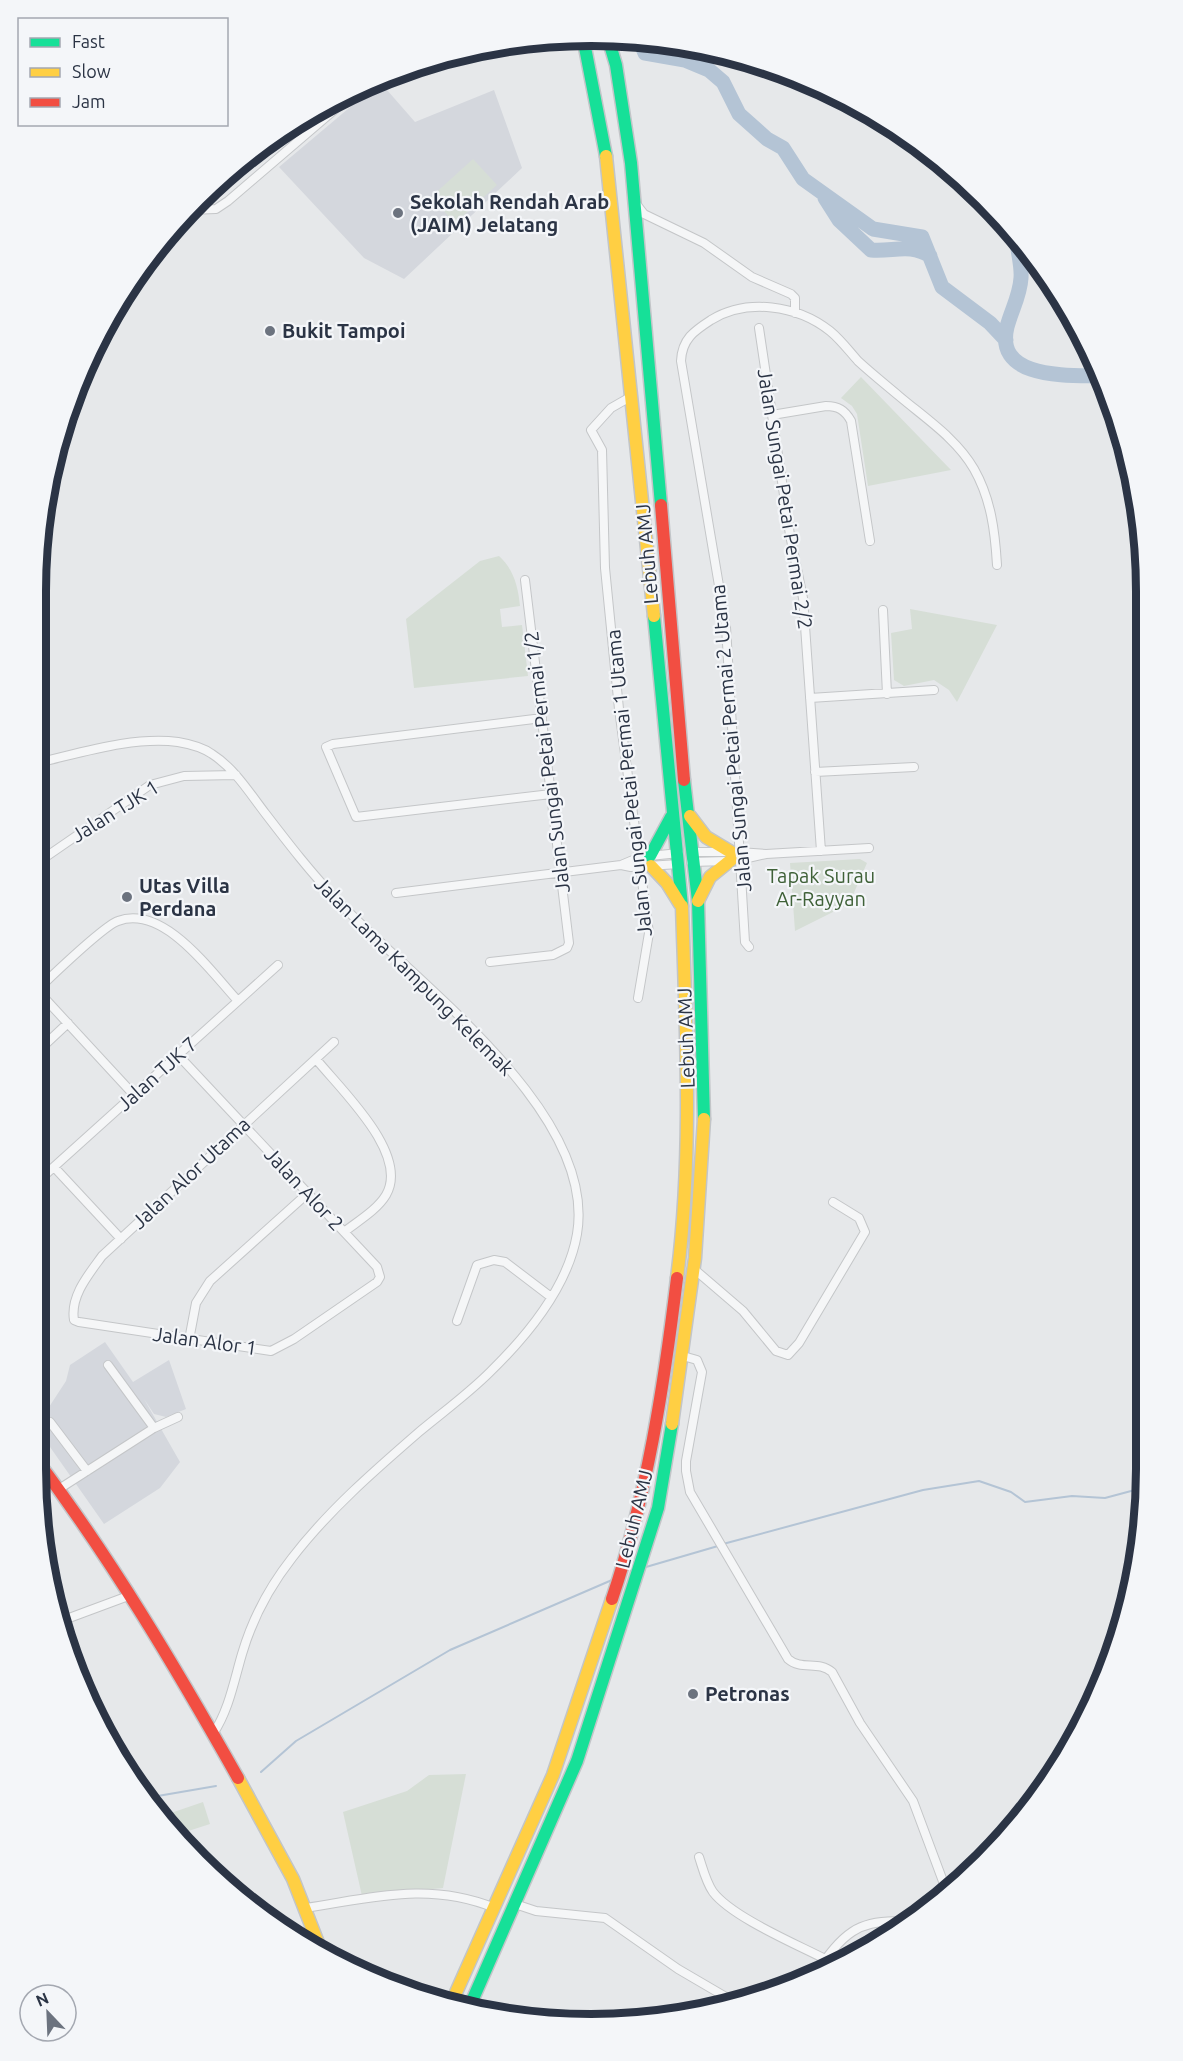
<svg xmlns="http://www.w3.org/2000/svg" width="1183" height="2061" font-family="Ubuntu,sans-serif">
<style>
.built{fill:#d4d7dd}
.green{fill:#d6ded6}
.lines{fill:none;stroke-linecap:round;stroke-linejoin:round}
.stream{stroke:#b4c4d5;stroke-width:2}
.river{stroke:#b4c4d5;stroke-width:15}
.street-casing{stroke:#c4c6c8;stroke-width:10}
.fast-casing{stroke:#c2c5c8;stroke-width:15}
.slow-casing{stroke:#c2c5c8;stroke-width:15}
.jam-casing{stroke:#c2c5c8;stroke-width:15}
.street{stroke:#f5f6f7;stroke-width:8}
.fast{stroke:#16e098;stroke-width:12}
.slow{stroke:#ffcf43;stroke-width:12}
.jam{stroke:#f24e42;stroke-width:12}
.poi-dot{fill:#6c737f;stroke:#f4f6f9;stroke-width:2}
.labels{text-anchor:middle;stroke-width:4.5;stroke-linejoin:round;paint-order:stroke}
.poi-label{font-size:20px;font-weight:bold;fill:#2b3445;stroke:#f4f6f9;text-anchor:start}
.street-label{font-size:20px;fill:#2b3445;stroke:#f4f6f9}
.park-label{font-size:20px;fill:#3f6138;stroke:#f4f6f9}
.rim{fill:none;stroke:#2b3445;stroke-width:8}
</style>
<rect width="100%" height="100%" fill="#e6e8ea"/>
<path class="built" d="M380 82 415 122 494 90 522 168 404 279 364 258 279 167Z
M105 1342 133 1382 169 1360 186 1409 166 1417 154 1414 144 1399 180 1462 160 1488 104 1524 36 1427 66 1381 70 1365Z"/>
<path class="green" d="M473 159 497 185 455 223 431 197Z
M861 377 951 470 868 486 857 414 852 406 841 398Z
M499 556C514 570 518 586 520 606L500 609 502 627 522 625 528 676 414 688 406 619 480 561Z
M910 609 997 625 957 702 949 690 934 680 904 686 894 680 891 633 912 629Z
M860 859 867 863 849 904 795 931 790 863Z
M466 1774 443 1888 362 1896 343 1812 407 1791 429 1775Z
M203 1802 210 1824 179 1834 172 1828 168 1814Z"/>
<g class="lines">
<path class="stream" d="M723 1544 923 1490 979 1481 1011 1492 1025 1502 1072 1496 1105 1498 1146 1487
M646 1567 718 1546
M261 1772 296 1741 450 1650 612 1580
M146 1798 216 1786"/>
<path class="river" d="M640 41 645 53 685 60 709 70 723 82 739 114 767 139 783 148 803 179 873 229 922 237 942 287 990 323 1006 340
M825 198 839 220 871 250C893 252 910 243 930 256
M1017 241C1018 254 1022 266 1021 278 1020 296 1011 311 1007 327 994 380 1069 375 1101 376"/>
<defs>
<path id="street" d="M637 205 644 214 704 243 752 277 791 294 795 298V313
M189 210 216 209 228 201 360 88
M759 328 790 535 803 598 821 851
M632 396 611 408 591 430 602 450 605 568 619 709 649 933 638 998
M772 415 826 406C838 406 845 410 851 421L870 541
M883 610 887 694
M810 698 934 690
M542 718 333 744 326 747 356 817 551 794
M37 763C81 753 133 736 178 742 190 744 202 747 212 754 234 768 249 792 265 813 288 843 311 873 338 901 412 980 598 1111 577 1234 568 1286 527 1336 490 1372 468 1394 443 1412 419 1432 374 1471 328 1511 292 1558 270 1586 252 1620 242 1654 234 1681 229 1710 213 1734
M815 772 914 767
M691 852H727
M739 852 766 854
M739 860 766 854 869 848
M691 862 727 861
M37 863 150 785 184 776 236 775
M621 865 631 867 679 864
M396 893 621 865 640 857 679 853
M749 947 745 942 726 627 681 361C682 339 694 331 711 320 747 298 797 305 830 331 841 340 849 351 858 361 871 373 886 385 899 396 925 418 957 439 974 469 991 499 995 531 997 565
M490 962 553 955 567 948 569 943 525 580
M37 990C52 976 103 926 118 921 164 904 211 972 238 1001
M37 990 134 1095
M37 1052 68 1023
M178 1055C244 1126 311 1196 377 1267L380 1277 377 1282 294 1339 271 1351 79 1322 74 1320C70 1296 89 1274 102 1256L334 1042
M316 1059C341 1090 410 1154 386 1195 377 1210 358 1221 344 1232
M54 1167 121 1239
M36 1183 278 965
M694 1269 743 1311 776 1351 788 1355 799 1343 865 1232 859 1218 833 1202
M457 1321 477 1265 494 1260 505 1262 551 1297
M189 1340 196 1303 210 1281 308 1193
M683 1356 697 1360 702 1372 686 1461V1471L690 1492 788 1659C802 1671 818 1660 832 1672L860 1723 913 1801 947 1892
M108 1365 154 1428
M50 1422 87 1471
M59 1489 154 1428 178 1417
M61 1621 131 1595
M699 1857C703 1869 706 1882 713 1892 732 1917 796 1944 825 1959
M515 1904 536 1911 605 1918 678 1969 731 2000
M305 1908C373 1898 428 1881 495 1908
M811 1979C841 1938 853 1917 908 1922"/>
<path id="fast" d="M583 37 606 156
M608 38 616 65 631 163 661 505
M654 616 682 906
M684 780 698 901 704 1119
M650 856 671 817
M469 2008 577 1761 658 1508 672 1424"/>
<path id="slow" d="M606 156 654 616
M690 816 706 837 731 852
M651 866 667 883 680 904
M698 901 710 877 731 860
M677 1278C693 1154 686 1030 682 906
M672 1424 695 1258 704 1119
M238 1778 293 1879 320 1948
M450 2006 553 1775 612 1599"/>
<path id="jam" d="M661 505 684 780
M36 1459C112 1560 176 1668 238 1778
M612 1599C647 1495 664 1386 677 1278"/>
</defs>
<use href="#street" class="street-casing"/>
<use href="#fast" class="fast-casing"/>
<use href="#slow" class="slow-casing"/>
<use href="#jam" class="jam-casing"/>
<use href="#street" class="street"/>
<use href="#fast" class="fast"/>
<use href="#slow" class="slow"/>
<use href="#jam" class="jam"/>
</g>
<g class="poi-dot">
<circle cx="398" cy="213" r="6"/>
<circle cx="270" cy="331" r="6"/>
<circle cx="127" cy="897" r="6"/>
<circle cx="693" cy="1694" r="6"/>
</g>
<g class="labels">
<g class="poi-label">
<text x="410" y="209">Sekolah Rendah Arab<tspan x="410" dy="23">(JAIM) Jelatang</tspan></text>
<text x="282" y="338">Bukit Tampoi</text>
<text x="139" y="893">Utas Villa<tspan x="139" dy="23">Perdana</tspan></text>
<text x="705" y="1701">Petronas</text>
</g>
<g class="street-label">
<text transform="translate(785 499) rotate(81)" y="7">Jalan Sungai Petai Permai 2/2</text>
<text transform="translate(647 554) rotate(-95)" y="7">Lebuh AMJ</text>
<text transform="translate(731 738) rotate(-95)" y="7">Jalan Sungai Petai Permai 2 Utama</text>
<text transform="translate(547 762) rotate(-97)" y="7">Jalan Sungai Petai Permai 1/2</text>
<text transform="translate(629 783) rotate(-96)" y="7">Jalan Sungai Petai Permai 1 Utama</text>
<text transform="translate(115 811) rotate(-32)" y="7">Jalan TJK 1</text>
<text transform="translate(414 976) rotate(45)" y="7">Jalan Lama Kampung Kelemak</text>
<text transform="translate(686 1038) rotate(-92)" y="7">Lebuh AMJ</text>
<text transform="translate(157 1074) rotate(-42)" y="7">Jalan TJK 7</text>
<text transform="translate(191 1173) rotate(-43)" y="7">Jalan Alor Utama</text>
<text transform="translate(304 1189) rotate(47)" y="7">Jalan Alor 2</text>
<text transform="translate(205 1341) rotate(8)" y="7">Jalan Alor 1</text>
<text transform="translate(634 1519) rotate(-76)" y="7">Lebuh AMJ</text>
</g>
<g class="park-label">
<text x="821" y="883">Tapak Surau<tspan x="821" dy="23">Ar-Rayyan</tspan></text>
</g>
</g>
<path d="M0 0H1183V2061H0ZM591 46H591A545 545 0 0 1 1136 591V1469A545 545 0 0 1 591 2014H591A545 545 0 0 1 46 1469V591A545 545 0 0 1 591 46Z" fill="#f4f6f9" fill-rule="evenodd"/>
<path class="rim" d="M591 46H591A545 545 0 0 1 1136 591V1469A545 545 0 0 1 591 2014H591A545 545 0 0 1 46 1469V591A545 545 0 0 1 591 46Z"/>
<rect x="18" y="18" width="210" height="108" fill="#f4f6f9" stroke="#a4a8b1" stroke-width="1.5"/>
<rect x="30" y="38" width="30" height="9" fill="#16e098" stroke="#a4a8b1" stroke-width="1.5"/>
<text x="72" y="48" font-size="18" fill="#2b3445">Fast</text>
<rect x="30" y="68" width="30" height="9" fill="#ffcf43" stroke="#a4a8b1" stroke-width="1.5"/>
<text x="72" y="78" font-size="18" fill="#2b3445">Slow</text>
<rect x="30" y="98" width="30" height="9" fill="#f24e42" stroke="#a4a8b1" stroke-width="1.5"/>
<text x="72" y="108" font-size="18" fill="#2b3445">Jam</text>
<g transform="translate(48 2013) rotate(337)"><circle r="28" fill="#f4f6f9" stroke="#a4a8b1" stroke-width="1.5"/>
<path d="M0-4.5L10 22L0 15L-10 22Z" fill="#6c737f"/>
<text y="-9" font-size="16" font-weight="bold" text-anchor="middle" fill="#2b3445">N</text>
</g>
</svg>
